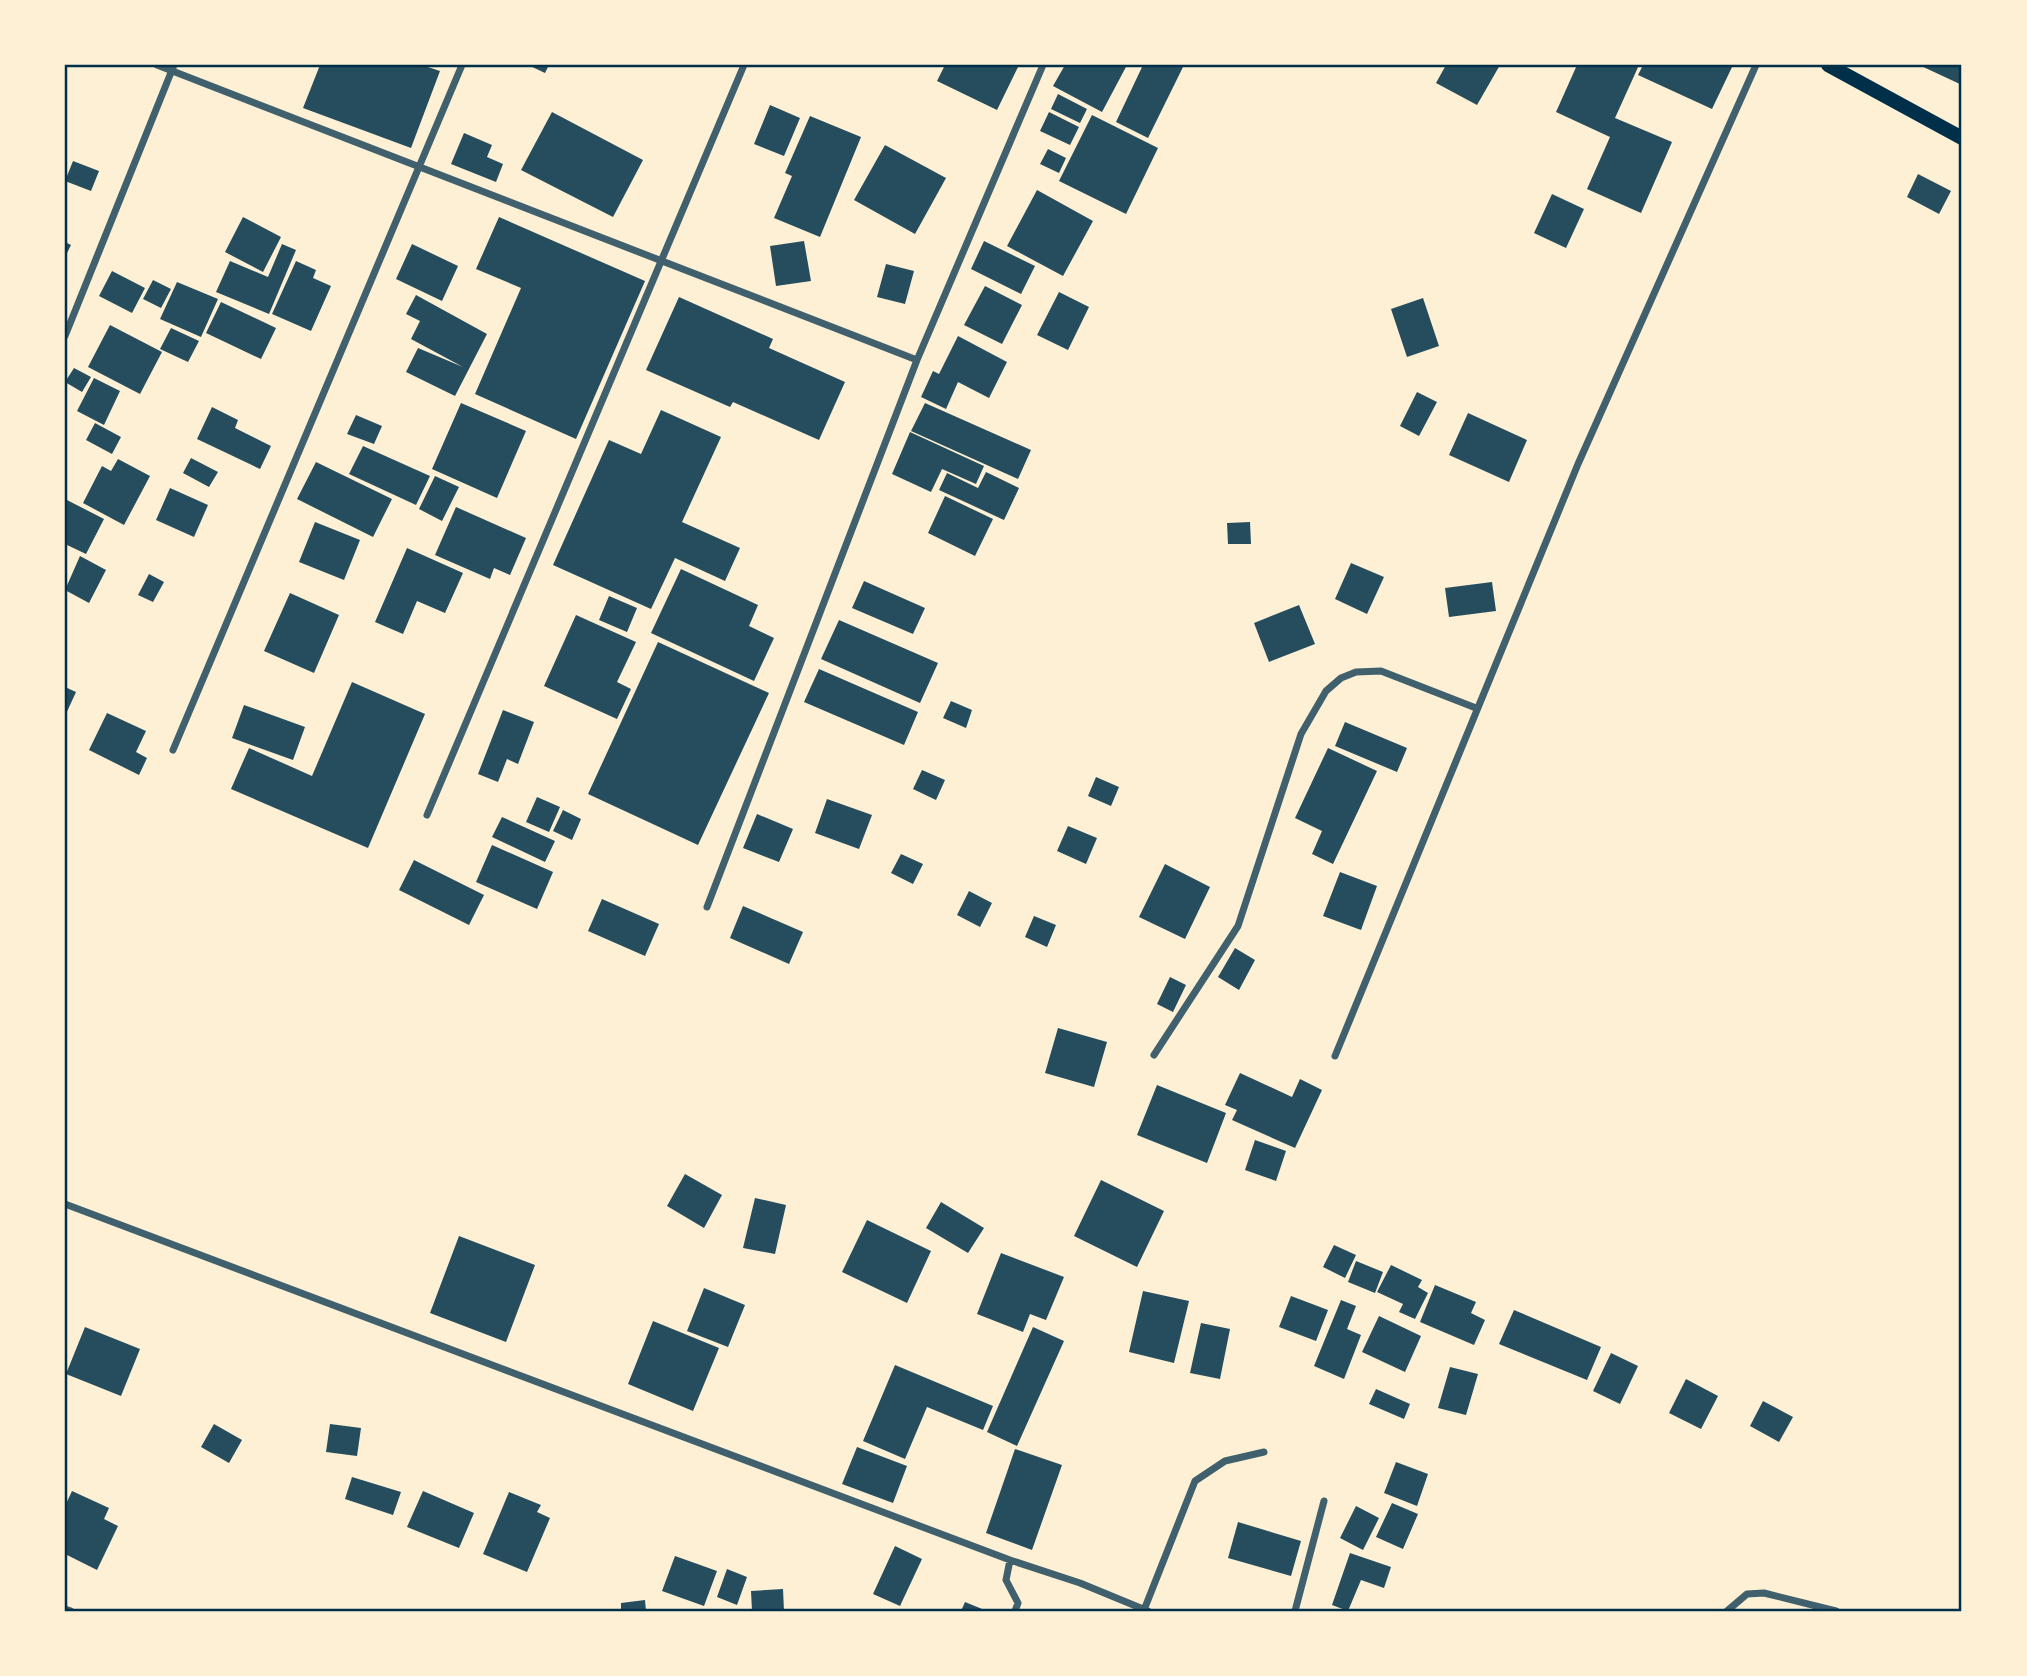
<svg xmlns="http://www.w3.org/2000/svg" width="2027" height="1676" font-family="'Zilla Slab',serif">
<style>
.building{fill:#264d5e}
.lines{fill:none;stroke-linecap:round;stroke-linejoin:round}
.minor{stroke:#3f606c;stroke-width:7}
.secondary{stroke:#003049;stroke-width:14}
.neatline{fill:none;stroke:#003049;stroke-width:2.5}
</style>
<rect width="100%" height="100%" fill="#fdf0d5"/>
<path class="building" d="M320 65H422L440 71 411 148 303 108Z
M528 65H549L545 73Z
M945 65H1019L997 110 937 81Z
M1065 65H1127L1102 112 1053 86Z
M1143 65H1184L1148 138 1116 122Z
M1446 65H1500L1477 105 1436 83Z
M1577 65H1639L1615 118 1672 142 1641 213 1587 189 1610 137 1556 112Z
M1643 65H1733L1712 109 1638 75Z
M1919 65H1962V85Z
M1058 94 1087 109 1080 123 1051 109Z
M770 105 800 118 784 156 754 144Z
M552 112 643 160 613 217 521 170Z
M1049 112 1079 127 1070 145 1040 131Z
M1092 115 1158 148 1126 214 1059 181Z
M810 116 861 137 820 237 774 218 792 176 785 173Z
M464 133 492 145 487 157 503 164 496 182 451 164Z
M885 145 946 178 915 234 854 200Z
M1048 149 1066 158 1059 173 1040 164Z
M73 161 99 171 91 191 65 181Z
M1918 174 1951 191 1939 214 1907 197Z
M1037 190 1093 221 1063 276 1007 246Z
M1552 194 1584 209 1566 248 1534 233Z
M243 217 281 237 263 272 225 252Z
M499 217 645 281 576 439 475 394 521 288 476 269Z
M804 241 811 281 776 286 770 246Z
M984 241 1035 266 1021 294 971 269Z
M65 242 71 245 65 257Z
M282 244 296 250 269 314 216 292 230 261 268 277Z
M412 244 458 266 442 301 396 279Z
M296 261 316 270 313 278 331 286 311 331 272 314Z
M886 264 914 271 905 304 877 297Z
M112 271 145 288 132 313 99 296Z
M153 280 171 289 161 308 143 299Z
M177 282 218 299 201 337 160 319Z
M985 286 1022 305 1002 344 964 325Z
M1059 292 1089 307 1068 350 1037 335Z
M416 295 487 334 455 396 406 372 418 348 463 367 411 339 420 321 406 314Z
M679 297 773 339 769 348 845 382 819 440 733 402 730 407 646 370Z
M1423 298 1439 346 1407 357 1391 309Z
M221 302 276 328 261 359 206 333Z
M110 325 162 352 140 394 88 367Z
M171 328 199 341 188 362 160 349Z
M958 336 1007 362 989 398 958 382 946 409 921 397 933 371 939 374Z
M74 368 91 377 82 392 65 382Z
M94 378 120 391 104 425 77 411Z
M1417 392 1437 402 1419 436 1400 426Z
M461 403 526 431 497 498 432 469Z
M925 403 1031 450 1018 479 911 431Z
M212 407 238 420 235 428 271 446 260 469 197 439Z
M661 410 721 437 682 522 740 548 725 581 675 558 651 609 553 565 609 440 641 454Z
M1468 413 1527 440 1509 482 1449 455Z
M356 415 382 426 374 444 347 434Z
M95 423 121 437 112 454 86 440Z
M910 432 984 466 976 484 942 469 931 492 892 474Z
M363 446 430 476 416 505 349 474Z
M191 458 218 472 209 487 183 473Z
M118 459 150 476 124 525 83 503 102 466 111 471Z
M316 462 392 499 373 537 297 499Z
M986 472 1019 488 1004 520 939 490 947 473 978 488Z
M435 476 459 487 442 521 419 509Z
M170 488 208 505 194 537 156 520Z
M945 496 993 519 975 556 928 533Z
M65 499 104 519 86 554 65 544Z
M456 507 526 538 510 575 494 568 490 579 435 555Z
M315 522 360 540 344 580 299 562Z
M1250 522 1251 544H1228L1227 523Z
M407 548 463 573 445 613 417 601 403 634 375 622Z
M80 556 106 570 89 603 65 590Z
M1351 563 1384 577 1367 614 1335 599Z
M681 569 758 605 749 626 774 638 754 681 651 633Z
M149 574 164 582 153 602 138 595Z
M864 581 925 608 913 634 852 608Z
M1492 582 1496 611 1449 617 1445 588Z
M290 593 339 615 314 673 264 651Z
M609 596 637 608 627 632 599 620Z
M1299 605 1315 644 1269 662 1254 623Z
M576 615 636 642 617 682 631 689 617 719 544 686Z
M839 620 938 663 920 703 821 659Z
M658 642 769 693 698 845 588 794Z
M819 669 918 712 904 745 804 702Z
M352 682 425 714 368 848 231 789 249 748 312 776Z
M65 687 76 692 65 716Z
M951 701 972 710 966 728 943 718Z
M244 705 305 727 293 760 232 738Z
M503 710 534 722 518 764 507 759 498 782 478 774Z
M107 713 146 731 136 752 147 758 139 775 89 750Z
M1345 722 1407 748 1397 772 1335 746Z
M1328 748 1377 771 1333 864 1312 854 1322 831 1295 818Z
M922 770 945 780 936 800 913 789Z
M1096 777 1119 787 1111 806 1088 796Z
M537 797 560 807 549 832 526 822Z
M827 799 872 815 859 849 815 833Z
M563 810 581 819 572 840 553 831Z
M757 814 793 829 779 862 743 848Z
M502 817 555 841 545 862 492 837Z
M1068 826 1097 838 1086 864 1057 851Z
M492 845 553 872 537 909 476 882Z
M901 854 923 864 913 884 891 873Z
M414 860 484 895 469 925 399 890Z
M1165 864 1210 887 1185 939 1139 917Z
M1340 872 1377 886 1361 930 1323 916Z
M969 891 992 903 980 927 957 915Z
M602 899 659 924 645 956 588 931Z
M743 906 803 932 789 964 730 938Z
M1034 916 1056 925 1047 947 1025 937Z
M1235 948 1255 960 1239 990 1218 977Z
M1170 977 1186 985 1173 1012 1157 1004Z
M1058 1028 1107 1042 1094 1087 1045 1073Z
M1240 1073 1292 1097 1300 1079 1322 1090 1295 1148 1232 1120 1237 1110 1225 1105Z
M1157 1085 1226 1113 1207 1163 1137 1135Z
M1255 1140 1286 1151 1276 1181 1245 1170Z
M685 1174 722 1195 704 1228 667 1206Z
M1101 1180 1164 1211 1137 1267 1074 1236Z
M755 1198 786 1205 775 1254 743 1248Z
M941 1202 984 1228 968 1253 926 1228Z
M867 1220 931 1251 907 1303 842 1272Z
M459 1236 535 1265 506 1342 430 1313Z
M1334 1245 1356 1255 1345 1278 1323 1267Z
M1001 1253 1064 1277 1046 1320 1030 1314 1023 1332 977 1314Z
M1356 1261 1383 1272 1375 1293 1348 1282Z
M1391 1265 1422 1280 1418 1287 1428 1293 1415 1319 1399 1312 1403 1304 1377 1292Z
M1435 1285 1476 1302 1471 1313 1485 1320 1474 1345 1420 1322Z
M704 1288 745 1305 728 1347 687 1331Z
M1143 1291 1189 1301 1174 1363 1129 1352Z
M1291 1296 1328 1310 1316 1341 1279 1327Z
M1341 1300 1356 1306 1347 1329 1361 1335 1344 1379 1314 1366Z
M1514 1310 1601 1347 1587 1380 1499 1344Z
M1379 1316 1421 1336 1405 1372 1362 1352Z
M653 1321 719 1348 693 1411 628 1384Z
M1201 1323 1230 1329 1220 1379 1190 1373Z
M85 1327 140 1349 121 1396 66 1374Z
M1033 1327 1064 1341 1017 1446 987 1432Z
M1611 1353 1638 1366 1620 1404 1593 1391Z
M895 1365 993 1406 983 1430 927 1407 905 1459 863 1441Z
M1450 1367 1478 1374 1466 1415 1438 1408Z
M1686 1379 1718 1396 1701 1429 1669 1413Z
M1376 1389 1410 1404 1404 1419 1369 1404Z
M1763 1401 1793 1417 1779 1442 1750 1426Z
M214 1424 242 1440 229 1463 201 1447Z
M330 1424 361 1428 357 1456 326 1452Z
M857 1447 907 1466 893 1503 842 1484Z
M1015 1449 1062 1465 1032 1550 986 1533Z
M1396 1462 1428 1474 1417 1506 1384 1493Z
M352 1477 401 1492 393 1515 345 1499Z
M72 1491 109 1508 104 1519 118 1526 97 1570 65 1554V1506Z
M423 1491 474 1513 459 1548 407 1527Z
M509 1492 541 1505 537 1512 550 1518 527 1572 483 1554Z
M1392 1503 1418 1514 1403 1549 1376 1537Z
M1356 1506 1379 1518 1363 1550 1340 1538Z
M1238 1522 1301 1541 1291 1576 1228 1558Z
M895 1546 922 1559 900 1606 873 1594Z
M1350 1553 1391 1567 1384 1588 1361 1580 1348 1611 1332 1605Z
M675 1556 717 1571 704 1606 662 1591Z
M727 1569 747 1577 737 1605 717 1597Z
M783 1589 784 1611H752L751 1591Z
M645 1600 646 1611H621V1603Z
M965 1602 987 1611H961Z"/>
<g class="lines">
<path class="minor" d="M157 65 917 360
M65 336 174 65
M173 750 462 65
M427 815 744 65
M707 907 917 360 1043 65
M1154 1055 1238 926 1301 734 1326 691 1341 678 1356 672 1381 671 1476 708
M1335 1056 1578 464 1756 65
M65 1204 1010 1560
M65 1609 71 1611
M1144 1610 1195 1481 1225 1461 1264 1452
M1015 1611 1018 1603 1006 1580 1010 1560 1080 1583 1148 1611
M1295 1611 1324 1501
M1727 1611 1747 1594 1764 1593 1836 1611"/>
<path class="secondary" d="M1828 65 1962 138"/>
</g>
<rect width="2027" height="1676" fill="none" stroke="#fdf0d5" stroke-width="133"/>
<rect x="66" y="66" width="1894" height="1544" class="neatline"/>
</svg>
